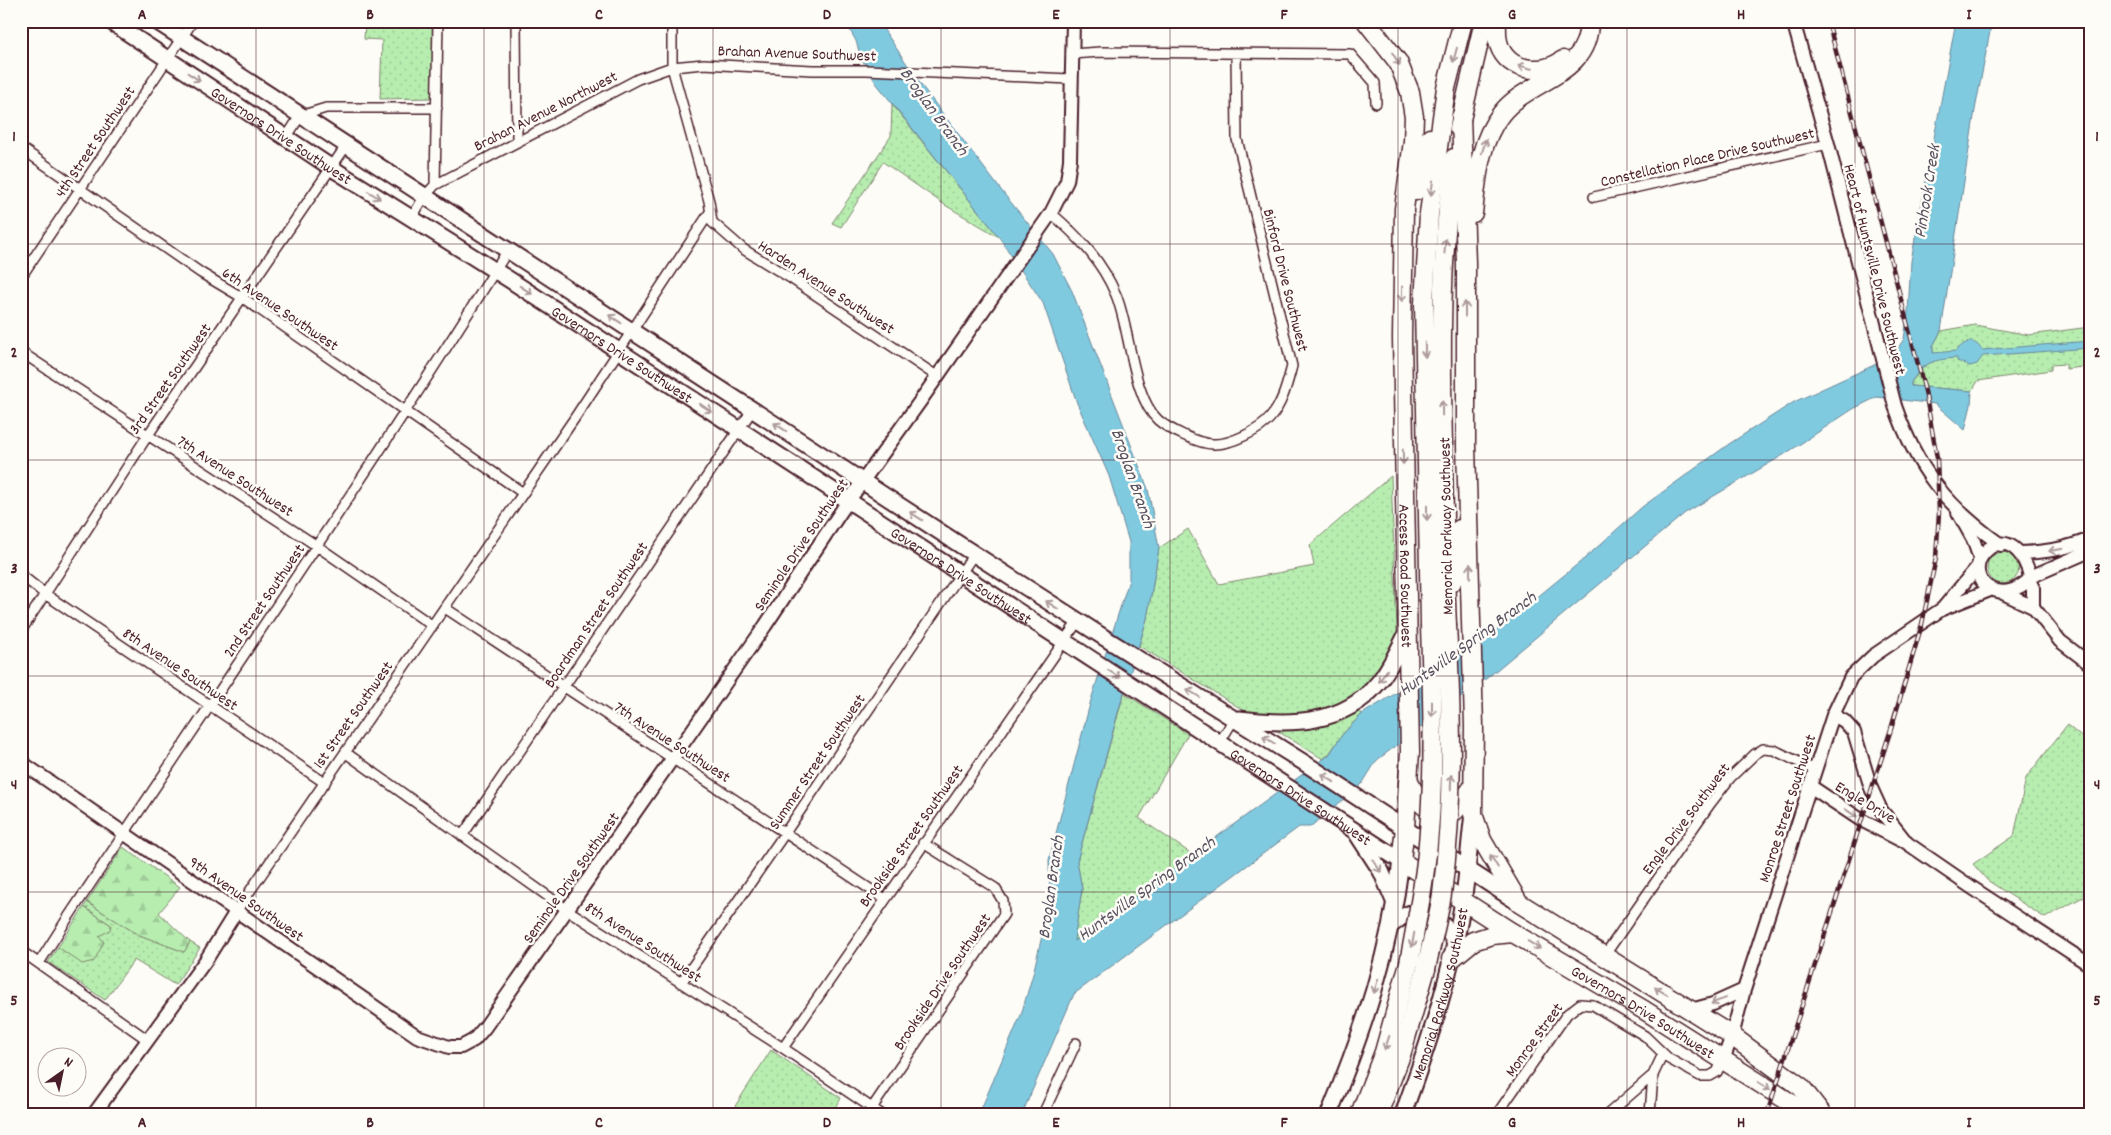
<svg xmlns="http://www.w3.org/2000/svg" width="2111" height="1135" font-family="Dekko,sans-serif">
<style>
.green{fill:url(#green-dots);stroke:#80866e}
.forest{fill:url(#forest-firs);stroke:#80866e}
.water{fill:#80cae0;stroke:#6a8698}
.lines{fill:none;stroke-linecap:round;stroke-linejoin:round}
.street-casing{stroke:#4a1f2b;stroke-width:12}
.secondary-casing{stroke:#4a1f2b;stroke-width:16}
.primary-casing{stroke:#4a1f2b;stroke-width:19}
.highway-casing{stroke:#4a1f2b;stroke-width:21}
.street{stroke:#fdfcf7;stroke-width:9}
.secondary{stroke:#fdfcf7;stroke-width:12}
.primary{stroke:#fdfcf7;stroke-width:15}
.highway{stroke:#fdfcf7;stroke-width:18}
.rail-casing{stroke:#4a1f2b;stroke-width:4.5}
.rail{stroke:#fdfcf7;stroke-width:2.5;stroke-dasharray:8;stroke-linecap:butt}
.highway-bridge-casing{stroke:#4a1f2b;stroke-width:21;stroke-linecap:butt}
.highway-bridge{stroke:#fdfcf7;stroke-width:18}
.oneway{stroke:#ac999b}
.grid{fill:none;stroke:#4a1f2b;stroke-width:1;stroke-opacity:0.55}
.labels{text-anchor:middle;stroke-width:5;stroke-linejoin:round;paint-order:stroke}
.street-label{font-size:16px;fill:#4a1f2b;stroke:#fdfcf7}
.water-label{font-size:18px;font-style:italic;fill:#5a5261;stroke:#fdfcf7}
.neatline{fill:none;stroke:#4a1f2b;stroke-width:2}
.grid-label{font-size:16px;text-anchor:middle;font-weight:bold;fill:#4a1f2b}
</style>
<defs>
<pattern id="green-dots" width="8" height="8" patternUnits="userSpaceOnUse" patternTransform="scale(1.25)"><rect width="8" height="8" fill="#b7eeb0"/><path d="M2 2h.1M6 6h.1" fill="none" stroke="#9fcc98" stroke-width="1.8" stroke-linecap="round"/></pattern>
<pattern id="forest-firs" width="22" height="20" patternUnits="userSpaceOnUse" patternTransform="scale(1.25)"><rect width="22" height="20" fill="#b7eeb0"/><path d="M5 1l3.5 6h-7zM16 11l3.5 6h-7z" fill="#9fcc98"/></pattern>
</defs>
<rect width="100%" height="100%" fill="#fdfcf7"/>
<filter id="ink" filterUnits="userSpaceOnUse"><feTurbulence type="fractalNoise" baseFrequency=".02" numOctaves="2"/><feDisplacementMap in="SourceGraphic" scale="10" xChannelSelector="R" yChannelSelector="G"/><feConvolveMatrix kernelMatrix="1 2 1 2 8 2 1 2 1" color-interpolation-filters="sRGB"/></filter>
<g filter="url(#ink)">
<path class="green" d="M365 21H432L435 98 380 99 382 40 364 39Z
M892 104 999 237 945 205 883 162 841 227 832 223 891 136Z
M1975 325 2029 335 2090 327V366L2066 369V364L2051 365V370L1978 381 1972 391 1911 386V382L1923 368 1933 360V346L1941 331Z
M1391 476 1397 630 1395 673 1375 696 1358 708 1362 714 1342 735 1329 754 1323 759 1139 646 1147 619 1159 548 1188 529 1219 584 1314 566 1310 545Z
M1987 568a16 16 0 1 1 32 0a16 16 0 1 1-32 0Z
M1124 693 1188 734 1139 818 1193 855 1074 941 1082 889 1077 861Z
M2067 725 2090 744V893L2045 918 1987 880 1973 864 2014 836 2026 778Z
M87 902 137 934 184 952 190 942 200 948 175 985 134 960 105 1000 48 962 58 947 82 963 99 936 111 925 84 907Z
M771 1050 841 1098 833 1114H730Z"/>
<path class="forest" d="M123 847 180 887 159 913 190 942 184 952 137 934 87 902Z
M84 907 111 925 110 930 99 936 104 942 94 961 82 964 58 947Z"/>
<path class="water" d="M845 21H878L921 85 1004 194 1053 254 1072 291 1148 489 1159 548 1147 619 1121 702 1077 861 1082 889 1074 941 1329 755 1342 735 1362 714 1487 638 1584 559 1642 507 1729 444 1794 402 1885 360 1895 352 1904 339 1908 312 1911 261 1956 21H1992L1975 110 1941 331 1933 346V353L1956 351C1963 343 1973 336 1982 350L2090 341V348L1983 356 1977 364 1970 366 1957 361V358C1932 360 1926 361 1911 382V386L1972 391 1971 405 1965 430 1935 404 1877 397 1853 409 1785 454 1685 513 1487 678 1377 760 1362 784 1310 827H1299L1074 994 1022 1114H979L1021 1015 1033 974 1050 902 1049 860 1091 700 1129 580V542L1109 476 1077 403 1043 303 999 237 876 83 861 58 856 41Z"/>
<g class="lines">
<defs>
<path id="street" d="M516 21 517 141
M672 21V67L709 201 712 222 743 249 792 279 938 377
M1071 54 1101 52 1350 54 1375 83 1376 103
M286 138 300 116 326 108H437
M21 148 201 273 243 298 523 493
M435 185 638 79 672 67 704 64 812 70H867L1070 79
M1594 197 1828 144
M1051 213C1078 236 1102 261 1116 295 1130 328 1132 396 1158 420 1168 429 1199 444 1213 444 1230 445 1260 430 1270 418 1283 403 1287 384 1292 366L1237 139 1236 53
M411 219 424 197 435 185 438 21
M21 277 193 21
M21 352 317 546 433 626
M21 575 45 594 325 783
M445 608 885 899
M21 631 148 435 346 146
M1220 742 1234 719
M346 753 566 909 783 1048 881 1114
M462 836 753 409
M237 910 574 419 710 212
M21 951 148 1040
M1604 956 1710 804 1730 778 1755 754 1763 749 1774 750 1815 770
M39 963 69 916C216 695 367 476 508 250
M681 983 785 833 974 554
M783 1048 1078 621
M872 1108 1004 914 1003 901 995 888 923 843
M1043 1114 1076 1043
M1497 1114 1567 1014 1580 1004 1593 1005 1645 1036 1669 1059 1700 1076H1710L1717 1072 1723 1060
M1608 1114 1653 1075
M1650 1114 1653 1075 1663 1054"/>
<path id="secondary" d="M1793 21 1828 144 1895 406C1917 469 1946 506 2001 545
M1958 512 1973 539 1980 559
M2021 553C2046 552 2066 549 2090 539
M2030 577C2026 555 2006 530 1985 552 1964 575 1993 603 2019 587 2024 584 2028 582 2030 577L2090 551
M2029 580 2033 588V607
M2003 593 2033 607 2060 641 2090 664
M1944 607 1978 566
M1833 715 1844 721 1854 732 1871 788 1881 810 1907 843 1971 887 2090 965
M21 762 417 1036 449 1047H461L474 1040 485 1027 765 626 842 510 921 400 1051 213 1067 181 1070 160 1073 21
M1810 786 1861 820 1900 840
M1691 1010 1713 1004 1744 990
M1723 1060 1732 1036 1744 990 1833 715 1851 677 1873 656 1942 609 1990 590
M94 1114 206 960 237 910"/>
<g id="primary">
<path id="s1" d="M110 21 338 172 510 280 1401 861C1390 952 1364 1029 1329 1114"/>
<path d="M156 21 954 541 1108 640 1303 762 1519 903"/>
<path d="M1239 719C1289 725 1343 726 1378 683 1390 668 1398 650 1407 633"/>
<path d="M1357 834 1381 871 1394 901"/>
<path d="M1391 925C1396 922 1402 916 1408 914 1427 907 1449 926 1455 943"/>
<path id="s2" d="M1403 1114C1429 1043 1451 976 1463 901 1468 873 1469 843 1473 814"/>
</g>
<g id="highway">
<path id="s3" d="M1366 21 1398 62 1410 92 1414 117 1413 141 1404 209 1402 338 1410 752 1405 828 1401 861 1513 933 1644 1010 1794 1105 1822 1114"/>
<path d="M1497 21C1497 29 1496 37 1499 45 1508 72 1542 75 1563 60"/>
<path d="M1461 117 1466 263V446L1474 726 1473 814 1482 840 1519 903 1732 1036 1801 1087 1822 1114"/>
<path d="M1459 128 1484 21"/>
<path d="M1416 191 1430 138"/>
<path d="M1473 213C1477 178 1479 142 1501 114 1529 78 1589 77 1589 21"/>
<path d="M1452 582 1460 529"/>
<path d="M1430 625 1424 303 1429 214 1446 88 1463 21"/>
<path d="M1447 625C1444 565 1444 506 1443 446 1441 350 1440 254 1454 158"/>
<path d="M1409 781C1418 805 1428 816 1455 811L1473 787"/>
<path d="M1451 959 1473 941 1492 935 1513 933"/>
<path d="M1360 1114 1384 1052 1409 963"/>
<path d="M1378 1114 1401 1055 1426 969"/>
</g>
</defs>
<use href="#street" class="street-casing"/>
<use href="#secondary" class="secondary-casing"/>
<use href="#primary" class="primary-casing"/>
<use href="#highway" class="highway-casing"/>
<use href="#street" class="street"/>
<use href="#secondary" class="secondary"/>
<use href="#primary" class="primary"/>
<use href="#highway" class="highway"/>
<defs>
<path id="rail" d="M1767 1114 1891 729 1922 624 1936 558 1939 513 1937 458 1925 391 1828 21"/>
</defs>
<use href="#rail" class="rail-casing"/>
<use href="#rail" class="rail"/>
<defs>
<path id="highway-bridge" d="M1409 963C1417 919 1426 875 1429 831 1435 763 1432 693 1430 625
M1426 969C1431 944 1438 920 1442 894 1454 805 1452 715 1447 625"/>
</defs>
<use href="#highway-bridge" class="highway-bridge-casing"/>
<use href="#highway-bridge" class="highway-bridge"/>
</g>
<defs><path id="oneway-shaft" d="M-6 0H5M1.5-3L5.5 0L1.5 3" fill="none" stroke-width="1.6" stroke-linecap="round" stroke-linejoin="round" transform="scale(1.25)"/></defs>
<g class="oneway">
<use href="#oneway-shaft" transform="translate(1455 55) rotate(105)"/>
<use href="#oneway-shaft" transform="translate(1396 59) rotate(59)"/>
<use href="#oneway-shaft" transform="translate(1525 67) rotate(-165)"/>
<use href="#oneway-shaft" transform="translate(194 77) rotate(33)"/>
<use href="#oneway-shaft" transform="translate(1484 146) rotate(-73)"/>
<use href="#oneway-shaft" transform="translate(1432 188) rotate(98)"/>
<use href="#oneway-shaft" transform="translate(374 195) rotate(32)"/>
<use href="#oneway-shaft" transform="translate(1445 246) rotate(-86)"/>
<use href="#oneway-shaft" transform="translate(526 290) rotate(33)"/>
<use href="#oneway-shaft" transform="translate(1402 294) rotate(91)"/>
<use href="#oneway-shaft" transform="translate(1465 309) rotate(-90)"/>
<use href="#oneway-shaft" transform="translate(615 319) rotate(-147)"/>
<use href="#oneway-shaft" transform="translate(1425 350) rotate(89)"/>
<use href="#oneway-shaft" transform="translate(706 408) rotate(34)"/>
<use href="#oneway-shaft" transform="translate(1442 408) rotate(-91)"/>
<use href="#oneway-shaft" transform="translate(780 427) rotate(-146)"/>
<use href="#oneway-shaft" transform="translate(1403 457) rotate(89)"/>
<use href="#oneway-shaft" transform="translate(1427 513) rotate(90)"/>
<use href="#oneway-shaft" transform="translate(916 516) rotate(-147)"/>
<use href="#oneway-shaft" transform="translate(2056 550) rotate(170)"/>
<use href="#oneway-shaft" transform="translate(1470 571) rotate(-91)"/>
<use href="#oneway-shaft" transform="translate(1052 605) rotate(-147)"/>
<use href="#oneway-shaft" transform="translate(1114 674) rotate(33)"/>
<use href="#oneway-shaft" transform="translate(1383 676) rotate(124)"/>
<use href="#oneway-shaft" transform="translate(1193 693) rotate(-148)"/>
<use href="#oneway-shaft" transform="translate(1432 709) rotate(90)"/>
<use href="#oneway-shaft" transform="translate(1269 740) rotate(-148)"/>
<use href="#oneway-shaft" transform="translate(1328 778) rotate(-147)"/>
<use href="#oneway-shaft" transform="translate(1451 782) rotate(-88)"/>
<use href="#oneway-shaft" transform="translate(1851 813) rotate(34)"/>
<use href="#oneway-shaft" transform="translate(1494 861) rotate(-121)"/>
<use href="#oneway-shaft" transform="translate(1377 866) rotate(58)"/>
<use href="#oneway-shaft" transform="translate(1413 940) rotate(100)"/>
<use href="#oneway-shaft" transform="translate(1534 945) rotate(31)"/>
<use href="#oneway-shaft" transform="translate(1376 986) rotate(107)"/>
<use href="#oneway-shaft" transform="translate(1661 991) rotate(-149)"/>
<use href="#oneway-shaft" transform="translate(1718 1001) rotate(157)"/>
<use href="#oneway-shaft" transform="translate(1387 1043) rotate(108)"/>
<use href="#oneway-shaft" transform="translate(1764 1086) rotate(33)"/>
</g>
</g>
<path class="grid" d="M256 21V1114M484 21V1114M713 21V1114M941 21V1114M1170 21V1114M1398 21V1114M1627 21V1114M1855 21V1114M21 244H2090M21 460H2090M21 676H2090M21 892H2090"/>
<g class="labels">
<g class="street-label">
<text transform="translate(797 52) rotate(2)" y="6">Brahan Avenue Southwest</text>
<text transform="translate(545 110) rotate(-27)" y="6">Brahan Avenue Northwest</text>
<text dy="6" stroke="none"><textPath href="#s1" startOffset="206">Governors Drive Southwest</textPath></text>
<text transform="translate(94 141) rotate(-56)" y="6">4th Street Southwest</text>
<text transform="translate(1707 156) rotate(-13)" y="6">Constellation Place Drive Southwest</text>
<text transform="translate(1876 269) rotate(76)" y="6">Heart of Huntsville Drive Southwest</text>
<text transform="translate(1287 280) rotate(76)" y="6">Binford Drive Southwest</text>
<text transform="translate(827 286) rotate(33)" y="6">Harden Avenue Southwest</text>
<text transform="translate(281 308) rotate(34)" y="6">6th Avenue Southwest</text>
<text dy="6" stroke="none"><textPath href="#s1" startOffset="611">Governors Drive Southwest</textPath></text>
<text transform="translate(169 378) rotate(-55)" y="6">3rd Street Southwest</text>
<text transform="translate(236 475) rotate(33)" y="6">7th Avenue Southwest</text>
<text transform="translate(1445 526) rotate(-91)" y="6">Memorial Parkway Southwest</text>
<text transform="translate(800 544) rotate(-56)" y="6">Seminole Drive Southwest</text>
<text dy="6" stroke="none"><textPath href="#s1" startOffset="1016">Governors Drive Southwest</textPath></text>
<text dy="6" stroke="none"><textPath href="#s3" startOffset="569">Access Road Southwest</textPath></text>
<text transform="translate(263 600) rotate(-56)" y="6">2nd Street Southwest</text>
<text transform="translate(595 614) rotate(-56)" y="6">Boardman Street Southwest</text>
<text transform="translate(181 668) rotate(34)" y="6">8th Avenue Southwest</text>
<text transform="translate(352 714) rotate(-55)" y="6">1st Street Southwest</text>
<text transform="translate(673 741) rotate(33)" y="6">7th Avenue Southwest</text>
<text transform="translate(816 761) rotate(-56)" y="6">Summer Street Southwest</text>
<text dy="6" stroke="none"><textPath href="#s1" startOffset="1421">Governors Drive Southwest</textPath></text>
<text transform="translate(1866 801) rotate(31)" y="6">Engle Drive</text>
<text transform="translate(1786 808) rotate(-72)" y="6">Monroe Street Southwest</text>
<text transform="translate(1685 818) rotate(-53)" y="6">Engle Drive Southwest</text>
<text transform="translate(910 835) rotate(-55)" y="6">Brookside Street Southwest</text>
<text transform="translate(570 877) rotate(-55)" y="6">Seminole Drive Southwest</text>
<text transform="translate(247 898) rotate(35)" y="6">9th Avenue Southwest</text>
<text transform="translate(644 941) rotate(33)" y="6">8th Avenue Southwest</text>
<text transform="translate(941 981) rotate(-56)" y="6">Brookside Drive Southwest</text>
<text dy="6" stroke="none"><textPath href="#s2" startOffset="126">Memorial Parkway Southwest</textPath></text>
<text dy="6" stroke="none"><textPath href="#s3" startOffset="1140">Governors Drive Southwest</textPath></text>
<text transform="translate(1533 1039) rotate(-54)" y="6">Monroe Street</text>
</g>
<g class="water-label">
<text transform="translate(935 111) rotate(54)" y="6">Broglan Branch</text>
<text transform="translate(1926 191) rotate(-81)" y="6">Pinhook Creek</text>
<text transform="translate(1134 478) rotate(71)" y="6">Broglan Branch</text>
<text transform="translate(1467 643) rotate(-36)" y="6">Huntsville Spring Branch</text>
<text transform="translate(1050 887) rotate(-82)" y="6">Broglan Branch</text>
<text transform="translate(1146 888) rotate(-36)" y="6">Huntsville Spring Branch</text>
</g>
</g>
<rect width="2111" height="1135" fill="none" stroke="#fdfcf7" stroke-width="55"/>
<g transform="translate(62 1072) rotate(33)"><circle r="24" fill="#fdfcf7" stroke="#b5a4a5"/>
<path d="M0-4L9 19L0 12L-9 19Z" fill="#4a1f2b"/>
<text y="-8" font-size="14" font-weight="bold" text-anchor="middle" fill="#4a1f2b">N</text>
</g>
<rect x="28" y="28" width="2056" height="1080" class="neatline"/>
<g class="grid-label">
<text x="142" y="19">A</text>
<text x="370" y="19">B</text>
<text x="599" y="19">C</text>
<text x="827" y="19">D</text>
<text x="1056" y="19">E</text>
<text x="1284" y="19">F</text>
<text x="1512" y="19">G</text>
<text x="1741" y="19">H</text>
<text x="1969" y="19">I</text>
<text x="14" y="141">1</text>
<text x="2097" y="141">1</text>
<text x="14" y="357">2</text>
<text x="2097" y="357">2</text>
<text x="14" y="573">3</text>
<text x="2097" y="573">3</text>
<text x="14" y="789">4</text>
<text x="2097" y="789">4</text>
<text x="14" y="1005">5</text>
<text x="2097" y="1005">5</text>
<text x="142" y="1127">A</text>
<text x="370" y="1127">B</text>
<text x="599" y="1127">C</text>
<text x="827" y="1127">D</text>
<text x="1056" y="1127">E</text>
<text x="1284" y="1127">F</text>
<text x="1512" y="1127">G</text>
<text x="1741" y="1127">H</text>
<text x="1969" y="1127">I</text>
</g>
</svg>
